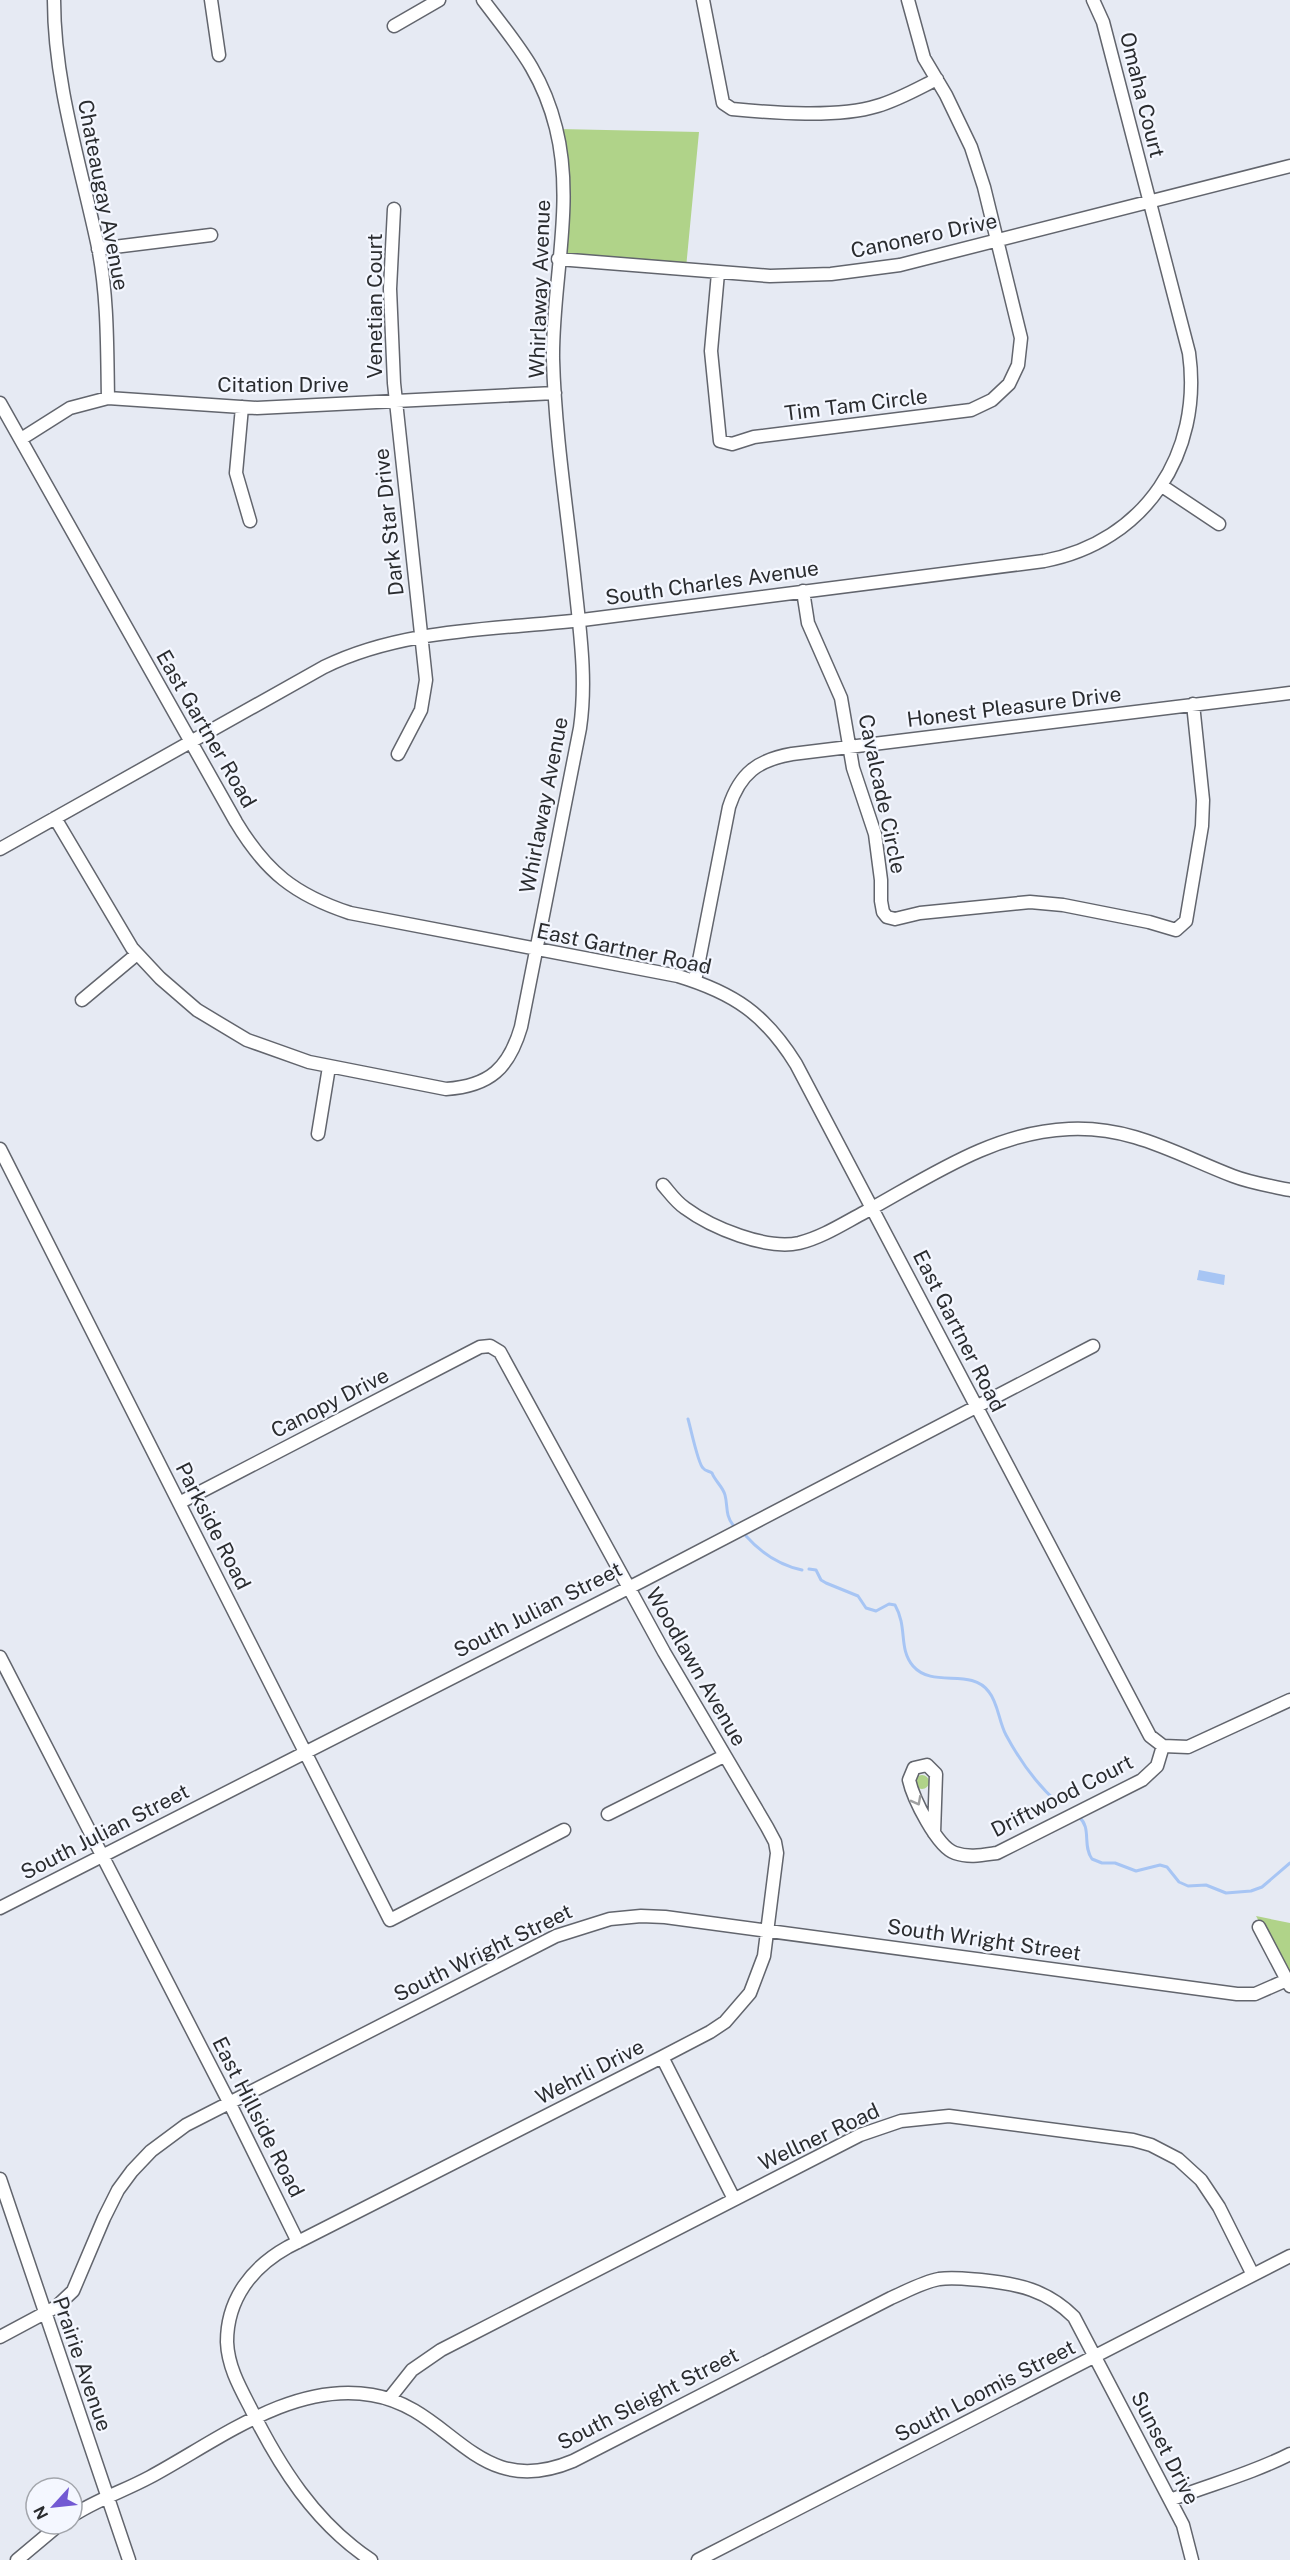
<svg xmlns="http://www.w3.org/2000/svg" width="1290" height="2560" font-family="'Public Sans',sans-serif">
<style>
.green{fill:#b0d389}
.water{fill:#a7c5f4}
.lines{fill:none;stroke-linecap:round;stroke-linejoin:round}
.stream{stroke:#a7c5f4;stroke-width:3}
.street-casing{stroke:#62656d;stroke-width:15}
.street{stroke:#fff;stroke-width:12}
.oneway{stroke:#9fa0a1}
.labels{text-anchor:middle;stroke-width:4.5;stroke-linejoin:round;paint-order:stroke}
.street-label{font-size:21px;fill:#2a2c2f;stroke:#f4f7ff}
</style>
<rect width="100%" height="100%" fill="#e6eaf3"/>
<path class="green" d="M559 129 699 132 686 268 561 257Z
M915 1782a7 7 0 1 1 14 0a7 7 0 1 1-14 0Z
M1256 1916 1290 1923V1978Z"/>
<path class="water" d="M1199 1270 1225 1275 1224 1285 1197 1280Z"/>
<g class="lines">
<path class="stream" d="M688 1419C691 1429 698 1464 703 1468 705 1471 709 1471 712 1473 715 1481 723 1487 725 1495 728 1506 725 1515 733 1525
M746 1536C762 1554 779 1565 802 1570
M809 1569 816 1570 821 1580 826 1583 858 1596 866 1608 876 1611 889 1604 895 1605C908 1628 898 1648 913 1666 933 1689 971 1667 989 1692 998 1703 999 1722 1006 1735 1020 1761 1036 1784 1059 1804
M1079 1817C1092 1828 1082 1845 1092 1859L1102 1863H1115L1136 1871 1160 1865 1167 1867 1179 1882 1188 1886 1206 1885 1226 1893 1251 1891 1262 1887 1290 1863"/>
<defs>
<path id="street" d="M54 0C54 84 81 166 98 247 108 297 107 348 108 398
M211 0 219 55
M703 0 723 103 732 109C774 113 838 118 877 106 898 100 917 89 937 79
M394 26 439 0
M394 209 390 289 394 383 426 680 421 710 398 754
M98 249 211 235
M558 259 770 276 831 274 900 265 1290 166
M718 273 711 351 720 441 732 444 754 437 971 410 992 400 1009 384 1018 365 1021 338 984 187 971 147 946 95 924 58 908 0
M0 403 236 822C266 872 295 895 350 913L678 976C734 993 765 1014 796 1064L1150 1736 1163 1746 1188 1747 1290 1700
M242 407 236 473 250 521
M21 439 70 408 108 398 257 408 555 393
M1162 486 1219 524
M803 591 808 623 841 698 853 768 875 834 881 880V901L883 912 887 917 895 919 920 913 1030 902 1063 905 1149 922 1176 930 1186 921 1202 826 1203 800 1193 704
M55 818 132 948 160 978 197 1010 247 1040 309 1062 446 1089C490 1086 509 1068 521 1027L580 728C587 680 580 632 575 584 567 509 555 434 553 359 552 283 575 203 556 128 542 72 517 45 483 0
M0 849 324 667C405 627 501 630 590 619 741 600 892 580 1044 561 1145 542 1203 453 1189 353L1103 22 1093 0
M695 981 729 807C740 773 758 760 792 754L1290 693
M82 1000 137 954
M318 1134 329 1067
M0 1149 390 1920 564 1830
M663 1185C670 1193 676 1202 685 1208 712 1228 766 1250 799 1243 823 1237 844 1223 865 1212 929 1177 993 1132 1069 1129 1132 1126 1176 1154 1233 1176 1251 1183 1271 1186 1290 1190
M179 1503 480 1347 490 1346 500 1352 664 1652 767 1827 775 1842 777 1853 764 1956 750 1993 725 2022 710 2032 662 2057 288 2247C252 2267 227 2299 227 2342 228 2366 239 2386 250 2407 279 2466 315 2523 371 2560
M0 1657 229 2102 298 2242
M608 1814 724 1756
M934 1833 936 1774 927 1765 914 1768 909 1780C913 1798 937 1847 955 1853 969 1858 983 1855 997 1853L1142 1780 1157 1766 1163 1746
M0 1908 642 1581 1093 1346
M1259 1927 1290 1986
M662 2057 734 2199
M0 2179 129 2560
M0 2337 56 2307 73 2291 104 2218 118 2190 132 2171 151 2151 186 2125 556 1936 610 1919 641 1916 665 1917 1237 1994H1255L1287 1980
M389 2399 412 2370 441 2350 860 2135 901 2121 949 2116 1133 2140 1151 2145 1178 2159 1201 2180 1219 2207 1253 2275
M1170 2500C1211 2484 1251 2474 1290 2454
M72 2516C96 2500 124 2491 150 2477 217 2441 292 2381 372 2395 453 2408 475 2502 573 2461L891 2298C907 2291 923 2282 939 2279 953 2277 968 2279 981 2280 1019 2284 1047 2290 1074 2317L1183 2525 1192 2560
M17 2560 60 2524
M698 2560 1290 2256"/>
</defs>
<use href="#street" class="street-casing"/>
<use href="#street" class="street"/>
</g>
<defs><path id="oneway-chevron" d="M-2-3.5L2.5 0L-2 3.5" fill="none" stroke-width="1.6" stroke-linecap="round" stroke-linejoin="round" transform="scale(1.5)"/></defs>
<use class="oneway" href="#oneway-chevron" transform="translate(917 1801) rotate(62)"/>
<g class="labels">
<g class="street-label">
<text transform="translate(1142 95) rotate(76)" y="7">Omaha Court</text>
<text transform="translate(103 195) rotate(79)" y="7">Chateaugay Avenue</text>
<text transform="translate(924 236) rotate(-12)" y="7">Canonero Drive</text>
<text transform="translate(540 289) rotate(-88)" y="7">Whirlaway Avenue</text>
<text transform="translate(375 306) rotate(-90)" y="7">Venetian Court</text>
<text x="283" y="392">Citation Drive</text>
<text transform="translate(856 405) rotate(-7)" y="7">Tim Tam Circle</text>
<text transform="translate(389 522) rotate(-96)" y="7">Dark Star Drive</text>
<text transform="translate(712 583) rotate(-8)" y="7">South Charles Avenue</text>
<text transform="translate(1014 707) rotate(-7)" y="7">Honest Pleasure Drive</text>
<text transform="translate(206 729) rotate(60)" y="7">East Gartner Road</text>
<text transform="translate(882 794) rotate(78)" y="7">Cavalcade Circle</text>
<text transform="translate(544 805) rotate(-79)" y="7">Whirlaway Avenue</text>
<text transform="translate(624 949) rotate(12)" y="7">East Gartner Road</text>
<text transform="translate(959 1331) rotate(63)" y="7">East Gartner Road</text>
<text transform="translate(330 1403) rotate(-27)" y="7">Canopy Drive</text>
<text transform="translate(213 1526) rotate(63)" y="7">Parkside Road</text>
<text transform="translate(538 1610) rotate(-27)" y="7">South Julian Street</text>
<text transform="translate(696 1667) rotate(60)" y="7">Woodlawn Avenue</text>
<text transform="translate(1062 1796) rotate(-27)" y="7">Driftwood Court</text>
<text transform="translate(105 1832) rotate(-27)" y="7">South Julian Street</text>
<text transform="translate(984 1940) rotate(8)" y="7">South Wright Street</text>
<text transform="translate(483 1953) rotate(-26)" y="7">South Wright Street</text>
<text transform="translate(590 2072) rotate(-27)" y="7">Wehrli Drive</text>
<text transform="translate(258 2117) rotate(63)" y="7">East Hillside Road</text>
<text transform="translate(819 2137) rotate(-25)" y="7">Wellner Road</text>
<text transform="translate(82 2364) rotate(71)" y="7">Prairie Avenue</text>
<text transform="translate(985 2391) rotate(-27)" y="7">South Loomis Street</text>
<text transform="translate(648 2399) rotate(-27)" y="7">South Sleight Street</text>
<text transform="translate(1165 2448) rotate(63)" y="7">Sunset Drive</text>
</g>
</g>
<g transform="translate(54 2506) rotate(243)"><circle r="28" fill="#f4f7ff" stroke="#a3a6ac" stroke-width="1.5"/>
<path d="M0-4.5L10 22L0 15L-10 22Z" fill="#7259d3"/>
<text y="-9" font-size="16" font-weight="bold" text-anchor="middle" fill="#2a2c2f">N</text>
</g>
</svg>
